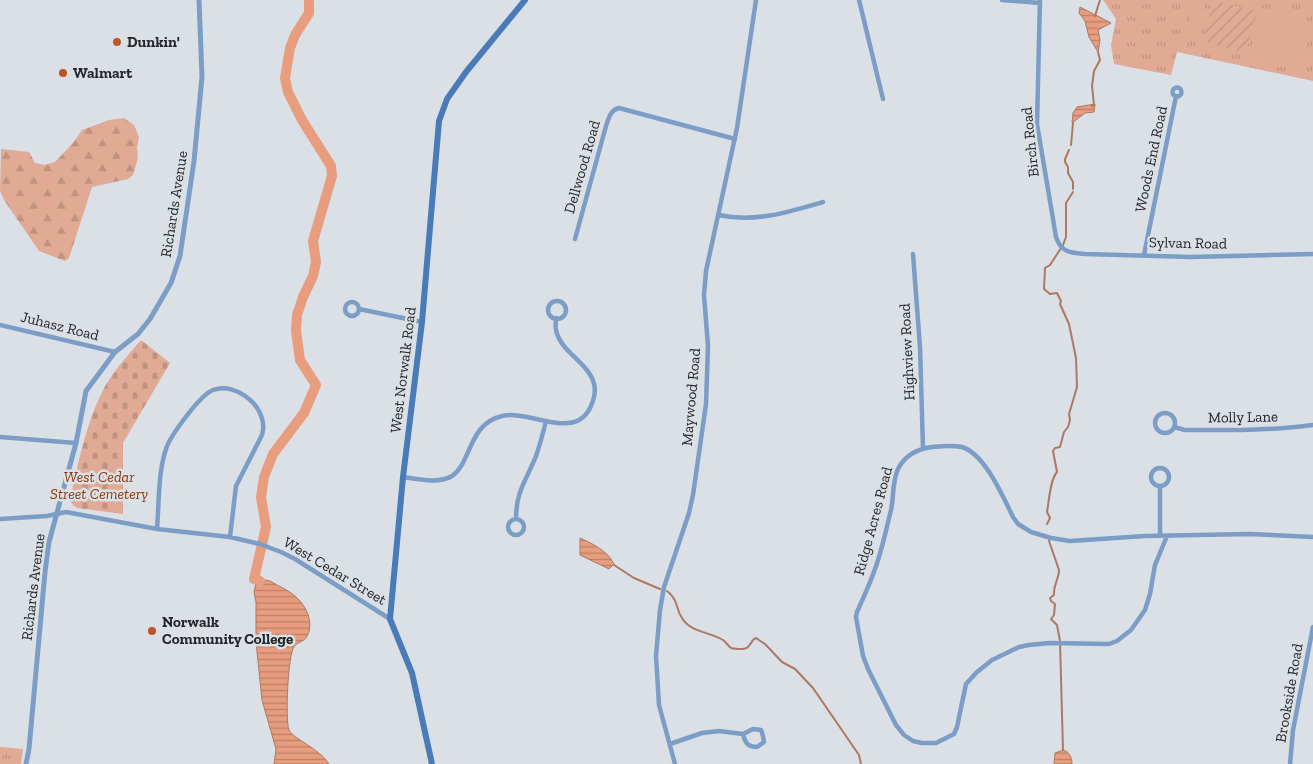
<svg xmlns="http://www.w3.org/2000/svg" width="1313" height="764" font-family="'Zilla Slab',serif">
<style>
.grass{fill:url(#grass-tufts)}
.forest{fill:url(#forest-firs)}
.cemetery{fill:url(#cemetery-stones)}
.garden{fill:url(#garden-furrows)}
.pitch{fill:#e0aa95}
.water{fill:url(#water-rules);stroke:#ac7964}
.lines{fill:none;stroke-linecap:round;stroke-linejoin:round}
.stream{stroke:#ac7964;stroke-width:2}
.river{stroke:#e79d7e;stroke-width:10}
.minor{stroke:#7b9dc6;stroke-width:4.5}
.tertiary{stroke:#7b9dc6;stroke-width:5}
.secondary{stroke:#487bb7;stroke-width:6}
.poi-dot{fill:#bc5626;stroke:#dae0e6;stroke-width:2}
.labels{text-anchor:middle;stroke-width:5;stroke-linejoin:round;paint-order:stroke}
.poi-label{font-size:15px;font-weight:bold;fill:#242629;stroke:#dae0e6;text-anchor:start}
.street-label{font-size:15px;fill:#242629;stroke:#dae0e6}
.park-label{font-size:15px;font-style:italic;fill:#8e3808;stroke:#dae0e6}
</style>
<defs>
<pattern id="grass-tufts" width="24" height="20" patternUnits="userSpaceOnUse" patternTransform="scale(1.25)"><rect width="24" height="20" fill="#e0aa95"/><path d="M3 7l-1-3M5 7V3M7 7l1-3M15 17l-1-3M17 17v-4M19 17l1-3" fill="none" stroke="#c09280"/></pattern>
<pattern id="forest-firs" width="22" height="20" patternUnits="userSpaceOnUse" patternTransform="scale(1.25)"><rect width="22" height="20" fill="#e0aa95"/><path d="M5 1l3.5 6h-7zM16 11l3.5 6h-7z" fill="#c09280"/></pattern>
<pattern id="cemetery-stones" width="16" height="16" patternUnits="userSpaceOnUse" patternTransform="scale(1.25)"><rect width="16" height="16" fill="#e0aa95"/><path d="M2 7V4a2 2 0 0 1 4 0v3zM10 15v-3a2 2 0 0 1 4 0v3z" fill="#c09280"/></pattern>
<pattern id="garden-furrows" width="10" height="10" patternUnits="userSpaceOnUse" patternTransform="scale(1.25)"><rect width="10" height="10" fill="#e0aa95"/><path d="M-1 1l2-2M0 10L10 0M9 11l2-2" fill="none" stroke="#c09280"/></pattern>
<pattern id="water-rules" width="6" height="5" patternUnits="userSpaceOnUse" patternTransform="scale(1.25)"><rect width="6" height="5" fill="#e79d7e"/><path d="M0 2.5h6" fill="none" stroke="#bb8067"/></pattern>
</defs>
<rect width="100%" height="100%" fill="#dae0e6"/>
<path class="grass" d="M1103 0H1313V81L1177 52 1171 75 1114 64 1111 45 1116 19Z
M0 747 23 749 21 764H0Z"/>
<path class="forest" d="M124 118 134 125 139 137 137 148 138 158 133 175 128 179 92 187 69 258 65 261 39 251 4 200 0 191 1 149 29 152 35 163 44 165 55 162 73 143 82 130 109 120Z"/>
<path class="cemetery" d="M141 340 170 363 123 443V514L77 508 72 504 70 500C78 463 88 415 107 383 117 367 129 354 141 340Z"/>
<path class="garden" d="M1213 0 1256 11 1246 53 1203 41Z"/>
<path class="pitch" d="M1193 0H1205L1202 23 1190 22Z
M1294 12 1306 13 1303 64 1300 66 1249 57C1253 31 1269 16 1294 12Z"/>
<path class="water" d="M1080 7 1111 23 1098 30 1100 40 1098 52 1089 37 1085 21 1079 13Z
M1095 104 1094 112 1085 113 1072 123 1073 113 1077 107Z
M580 538C593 544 608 551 614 564L609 569 580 555Z
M265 580 270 581C278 586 289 590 296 597 307 607 315 624 306 638 303 642 297 642 294 647 288 654 285 720 289 730 292 738 320 749 329 764H274L276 749 262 700 256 642V602L254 592 256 583Z
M1063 750C1070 752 1072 758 1072 764H1054L1055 753Z"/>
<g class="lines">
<path class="stream" d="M1095 16 1100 0
M1092 106 1094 105 1092 86 1094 71 1100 60 1098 52
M1071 145 1073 123
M1069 150 1065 159V162L1068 167V173L1073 182V189
M1047 524 1050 518 1047 512C1049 501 1050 480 1057 472L1053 451 1055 448 1060 447 1064 432 1068 427 1070 420 1069 414 1077 387 1076 358 1069 324 1060 304 1061 301 1057 293 1050 294 1044 289 1045 268 1050 265 1063 245 1066 237V203L1073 192
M1050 538 1049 541 1059 570C1059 579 1053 585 1054 595L1050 598 1051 601 1055 604 1054 615 1051 619 1057 625 1060 641 1063 750
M614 565 634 578 660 589
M667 591C679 600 675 608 682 618 690 632 710 632 723 640 726 642 728 646 731 648 734 649 740 649 743 649 751 649 750 640 756 638L765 644 782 662 795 669 813 688 859 755 861 764"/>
<path class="river" d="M260 581 254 579 266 527 261 497 264 477 273 454 304 413 316 385 300 360 296 331 297 315 303 297 313 276 316 262 313 241 332 176 331 166 302 120 288 92 285 78 290 48 295 35 309 13V0"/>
<path class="minor" d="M859 0 883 99
M1002 0 1040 3
M1040 0 1037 124 1056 237C1061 252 1070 253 1085 254L1191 257 1313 254
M1172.5 92a4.5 4.5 0 1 1 9 0a4.5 4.5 0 1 1-9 0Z
M719 215C754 223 789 212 823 202
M575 239 606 126C609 118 610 110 619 108L735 139
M913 254 920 347 923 448
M1144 255 1176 96
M548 310a9 9 0 1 1 18 0a9 9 0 1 1-18 0Z
M345 309a7 7 0 1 1 14 0a7 7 0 1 1-14 0Z
M359 309 422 322
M0 325 115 352
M1155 423a10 10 0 1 1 20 0a10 10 0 1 1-20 0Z
M1174 427 1185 430C1228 430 1270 431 1313 425
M0 437 76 443
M1151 477a9 9 0 1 1 18 0a9 9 0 1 1-18 0Z
M403 477C418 479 439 484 452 476 472 462 468 424 502 416 533 409 582 447 594 397 601 367 561 356 556 330 555 326 556 322 556 318
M0 519 47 516 66 512 157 529 230 537 260 544 281 552 295 559 390 619
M516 519C516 491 526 481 536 456 540 445 543 433 546 421
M508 527a8 8 0 1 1 16 0a8 8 0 1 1-16 0Z
M157 529C159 505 158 472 166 449 170 436 200 395 213 390 237 381 270 409 262 435L236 486 230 537
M1160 536V486
M1167 536 1155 565 1150 594 1145 610 1131 630 1117 641 1109 644 1049 643 1029 645 1019 647 992 660 977 672 966 684 957 727 954 734 936 743H922L913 741 904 735 896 725 868 669 863 656 856 617 857 612C863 598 870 584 875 569 882 550 886 530 891 510 894 497 892 482 898 469 905 455 917 449 932 447 942 446 953 445 962 447 985 454 1003 497 1013 517L1018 524 1031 532 1051 538 1070 541 1145 536 1250 534 1313 537
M670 744 702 733 719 731 743 734 753 729 761 730 763 736 764 742 757 747C748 747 745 743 743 734
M675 764 659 705 656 656 660 610 664 587 689 513 693 495 706 404 708 346 704 295 706 271 737 128 756 0
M1290 764 1293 730 1313 627"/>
<path class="tertiary" d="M26 764 29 749 45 572 49 542 76 443 86 391 115 352 138 334 150 319 171 283 180 256 194 161 202 77 199 0"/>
<path class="secondary" d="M432 764 412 673 390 619 403 477 422 322 439 121 447 99 466 72 525 0"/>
</g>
<g class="poi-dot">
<circle cx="117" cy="42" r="5"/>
<circle cx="63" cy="73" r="5"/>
<circle cx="152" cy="631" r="5"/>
</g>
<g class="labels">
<g class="poi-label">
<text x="127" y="47">Dunkin'</text>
<text x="73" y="78">Walmart</text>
<text x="162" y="627">Norwalk<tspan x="162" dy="17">Community College</tspan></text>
</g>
<g class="street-label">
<text transform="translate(1030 142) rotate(-96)" y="5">Birch Road</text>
<text transform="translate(1151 159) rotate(-78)" y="5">Woods End Road</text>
<text transform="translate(582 167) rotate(-74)" y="5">Dellwood Road</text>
<text transform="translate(174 204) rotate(-81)" y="5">Richards Avenue</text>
<text transform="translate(1188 243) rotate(1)" y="5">Sylvan Road</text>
<text transform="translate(60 326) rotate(14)" y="5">Juhasz Road</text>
<text transform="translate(907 352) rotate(-93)" y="5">Highview Road</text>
<text transform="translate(403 370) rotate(-83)" y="5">West Norwalk Road</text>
<text transform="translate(691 397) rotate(-85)" y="5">Maywood Road</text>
<text transform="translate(1243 417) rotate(-1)" y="5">Molly Lane</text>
<text transform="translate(873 521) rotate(-75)" y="5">Ridge Acres Road</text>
<text transform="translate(335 571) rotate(31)" y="5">West Cedar Street</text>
<text transform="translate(33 587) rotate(-83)" y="5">Richards Avenue</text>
<text transform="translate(1289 693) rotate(-80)" y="5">Brookside Road</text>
</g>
<g class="park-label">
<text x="99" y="482">West Cedar<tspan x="99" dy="17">Street Cemetery</tspan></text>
</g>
</g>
</svg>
